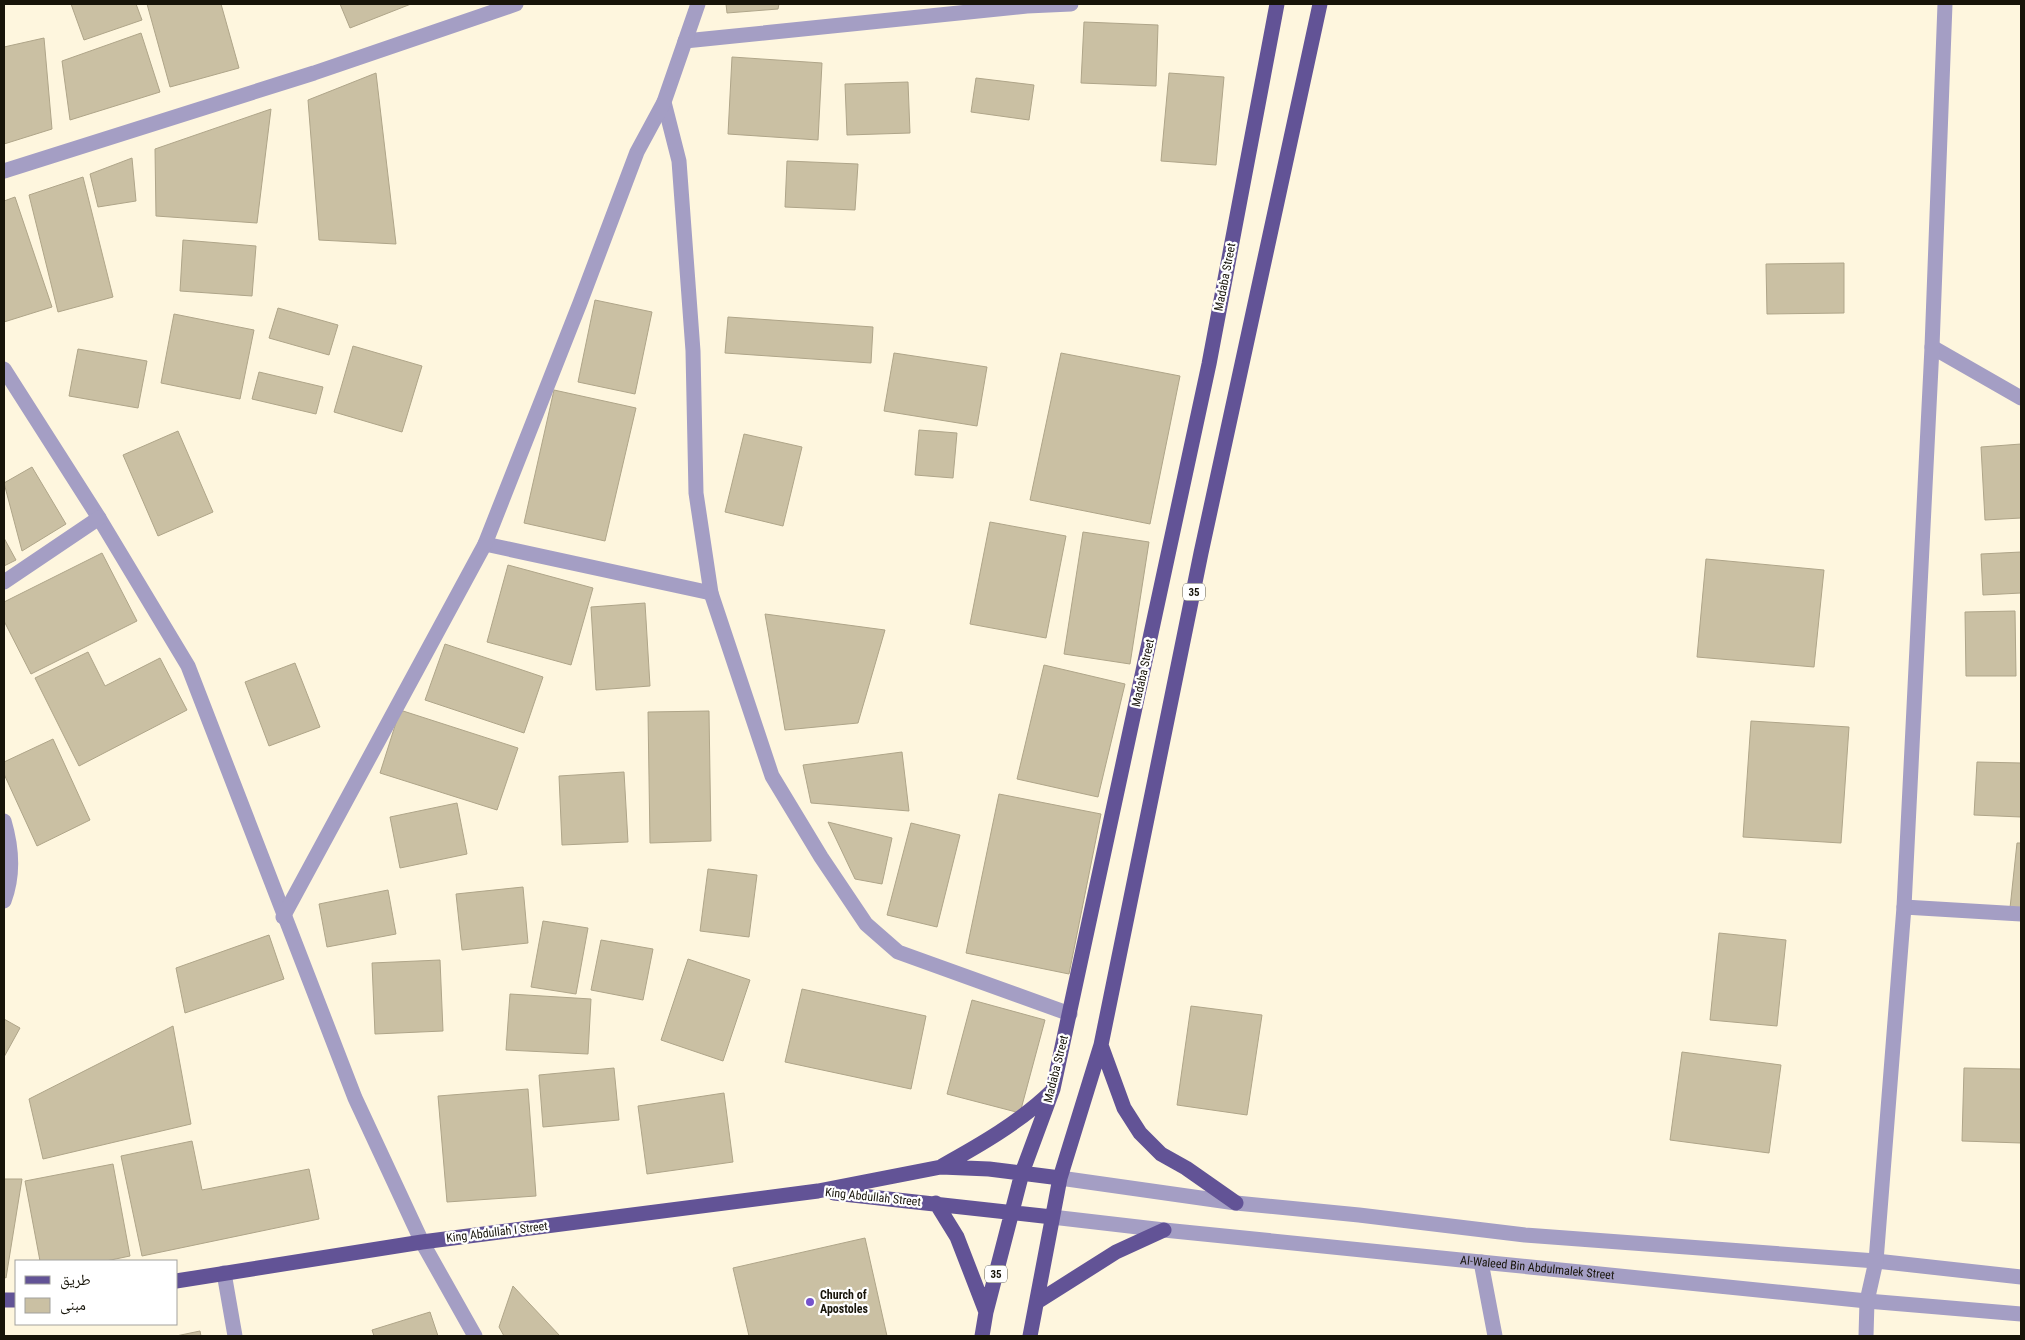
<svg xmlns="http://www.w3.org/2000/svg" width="2025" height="1340" font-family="'Roboto Condensed','Noto Naskh Arabic',sans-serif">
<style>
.building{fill:#cac0a3;stroke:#afa589}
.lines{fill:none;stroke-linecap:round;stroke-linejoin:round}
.minor{stroke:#a49ec4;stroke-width:15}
.major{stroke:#625396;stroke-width:15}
.poi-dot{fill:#7553cc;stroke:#fff;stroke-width:2}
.labels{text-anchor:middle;stroke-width:4.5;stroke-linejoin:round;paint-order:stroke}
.shield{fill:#fff;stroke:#5d5a53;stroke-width:1}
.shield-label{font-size:11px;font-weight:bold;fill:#171409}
.street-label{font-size:12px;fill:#171409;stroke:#fff}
.poi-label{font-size:12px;font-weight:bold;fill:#171409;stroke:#fff;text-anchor:start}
</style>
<rect width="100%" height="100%" fill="#fef6de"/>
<path class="building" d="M71 4H136L142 20 84 40Z
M147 4H221L239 68 170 87Z
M340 4H411L350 28Z
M726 4H779L778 9 727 13Z
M1084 22 1158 25 1156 86 1081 83Z
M141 33 160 92 70 120 62 61Z
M44 38 52 129 4 144V47Z
M732 57 822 63 818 140 728 134Z
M376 73 396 244 319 240 308 100Z
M1169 73 1224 77 1216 165 1161 161Z
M976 78 1034 85 1029 120 971 112Z
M908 82 910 133 847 135 845 84Z
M271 109 257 223 156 216 155 149Z
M132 158 136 201 98 207 90 174Z
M787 161 858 164 855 210 785 207Z
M83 177 113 297 58 312 29 195Z
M15 197 52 307 4 322V201Z
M183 240 256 246 252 296 180 291Z
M1844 263V313L1767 314 1766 264Z
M595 300 652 312 635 394 578 382Z
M278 308 338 325 329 355 269 338Z
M174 314 254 330 240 399 161 383Z
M728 317 873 327 871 363 725 353Z
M353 346 422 366 402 432 334 412Z
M78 349 147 361 138 408 69 396Z
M894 353 987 367 977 426 884 411Z
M1061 353 1180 376 1150 524 1030 500Z
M259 372 323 387 316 414 252 399Z
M554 390 636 408 605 541 524 523Z
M919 430 957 433 953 478 915 475Z
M178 431 213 512 158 536 123 455Z
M744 434 802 447 783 526 725 512Z
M2021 444V518L1985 520 1981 447Z
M32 467 66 524 22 551 4 483Z
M990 522 1066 536 1046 638 970 624Z
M1083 532 1149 542 1130 664 1064 654Z
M4 538 16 560 4 566Z
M2021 552V593L1983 595 1981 554Z
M102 553 137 621 31 674 4 621V602Z
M1706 559 1824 570 1814 667 1697 657Z
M508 565 593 588 571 665 487 642Z
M645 603 650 686 596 690 591 607Z
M2015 611 2016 676H1966L1965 612Z
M765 614 885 630 858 723 785 730Z
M445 644 543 677 524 733 425 700Z
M88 652 105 686 160 658 187 710 79 766 35 678Z
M295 663 320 727 269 746 245 682Z
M1044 665 1125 684 1098 797 1017 779Z
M400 710 518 748 497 810 380 773Z
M709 711 711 841 650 843 648 712Z
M1751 721 1849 727 1841 843 1743 837Z
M53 739 90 820 37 846 4 774V762Z
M902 752 909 811 811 803 803 765Z
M1977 762 2021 763V817L1974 815Z
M624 772 628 842 562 845 559 776Z
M999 794 1101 814 1069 974 966 953Z
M457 803 467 854 400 868 390 817Z
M828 822 892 838 882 884 855 879Z
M911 823 960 835 937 927 887 915Z
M2017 843H2021V909L2010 908Z
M708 869 757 875 749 937 700 931Z
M523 887 528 943 462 950 456 894Z
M388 890 396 934 327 947 319 904Z
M543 921 588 928 576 994 531 987Z
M1719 933 1786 940 1777 1026 1710 1020Z
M269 935 284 979 185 1013 176 968Z
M601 940 653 949 643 1000 591 990Z
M688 959 750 980 723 1061 661 1040Z
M440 960 443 1031 375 1034 372 963Z
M802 989 926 1016 911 1089 785 1062Z
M510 994 591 999 588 1054 506 1050Z
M972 1000 1045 1020 1020 1113 947 1094Z
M1191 1006 1262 1015 1247 1115 1177 1105Z
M4 1019 20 1028 4 1057Z
M173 1026 191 1124 43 1159 29 1099Z
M1682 1052 1781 1065 1769 1153 1670 1140Z
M614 1068 619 1120 543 1127 539 1075Z
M1964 1068 2021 1069V1143L1962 1141Z
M528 1089 536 1196 447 1202 438 1096Z
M724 1093 733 1162 647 1174 638 1106Z
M192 1141 202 1190 309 1169 319 1219 142 1256 121 1156Z
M113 1164 130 1256 106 1261H40L25 1181Z
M4 1179H22L6 1278 4 1277Z
M865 1238 887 1336H749L733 1268Z
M513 1286 560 1336H504L499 1327Z
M430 1312 438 1336H374L372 1330Z
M200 1331 201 1336H176Z"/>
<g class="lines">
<g class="minor">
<path d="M685 41 1027 6 1071 4"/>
<path d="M664 102 679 161 693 351 696 493 711 593 772 776 821 857 866 924 898 952 1070 1014"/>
<path d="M4 171 314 73 516 4"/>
<path d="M1932 347 2021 398"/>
<path d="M4 369 99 518 188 666 355 1098 422 1242 475 1336"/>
<path d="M485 544 711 593"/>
<path d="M4 582 99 518"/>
<path d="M4 821C12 848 14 875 4 901"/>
<path d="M1904 907 2021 914"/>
<path d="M283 917 485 544 580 303 637 152 664 102 698 4"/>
<path d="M1060 1178 1236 1203 1359 1215 1525 1235 1876 1261 2021 1277"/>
<path id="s1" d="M1052 1217 1164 1230 1867 1301 2021 1314"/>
<path d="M1481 1262 1495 1336"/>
<path d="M224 1273 235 1336"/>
<path d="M1866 1336 1867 1301 1876 1261 1904 907 1932 347 1945 4"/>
</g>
<path class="major" d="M1101 1045 1124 1108 1140 1133 1161 1154 1186 1168 1236 1203
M942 1166C980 1145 1020 1122 1051 1092
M834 1193 1052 1217
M936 1203 957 1237 986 1312
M176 1281 422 1242 818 1191 941 1167 989 1169 1060 1178
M4 1300H16
M1037 1302 1116 1252 1164 1230
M982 1336 986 1312 1022 1173 1053 1089 1209 364 1277 4
M1030 1336 1060 1178 1101 1045 1201 553 1320 4"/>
</g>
<circle class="poi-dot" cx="810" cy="1302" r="5"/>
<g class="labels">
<g class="shield">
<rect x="1183" y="583.5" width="22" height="17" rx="4"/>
<rect x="985" y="1265.5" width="22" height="17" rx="4"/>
</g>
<g class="shield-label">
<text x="1194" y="596">35</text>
<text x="996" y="1278">35</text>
</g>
<g class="street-label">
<text transform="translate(1225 277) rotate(-79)" y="4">Madaba Street</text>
<text transform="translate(1143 673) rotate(-78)" y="4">Madaba Street</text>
<text transform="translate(1056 1069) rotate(-76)" y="4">Madaba Street</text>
<text transform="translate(873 1197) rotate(6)" y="4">King Abdullah Street</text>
<text transform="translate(497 1232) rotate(-7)" y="4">King Abdullah I Street</text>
<text dy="4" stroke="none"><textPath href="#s1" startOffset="488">Al-Waleed Bin Abdulmalek Street</textPath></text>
</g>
<g class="poi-label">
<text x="820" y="1299">Church of<tspan x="820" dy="14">Apostoles</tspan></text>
</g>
</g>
<rect width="2025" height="1340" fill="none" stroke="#171409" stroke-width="10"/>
<rect x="15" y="1260" width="162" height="65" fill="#ffffff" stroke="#a2a19d"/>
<rect x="25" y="1276" width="25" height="8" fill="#625396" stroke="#a2a19d"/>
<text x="60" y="1285" font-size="15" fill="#171409">طريق</text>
<rect x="25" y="1298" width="25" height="15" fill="#cac0a3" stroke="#a2a19d"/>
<text x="60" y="1310" font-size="15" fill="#171409">مبنى</text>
</svg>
